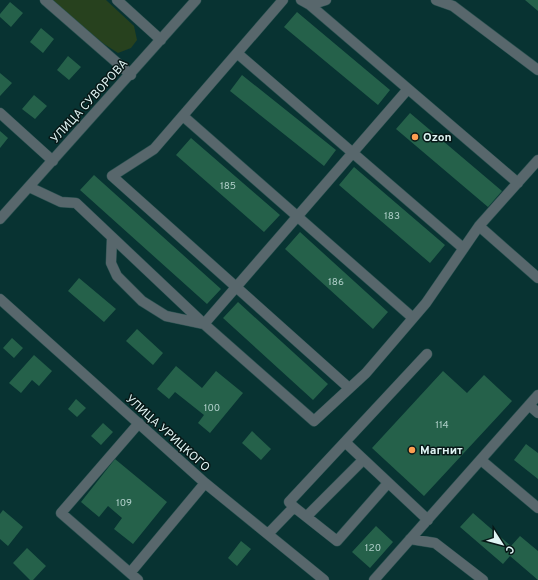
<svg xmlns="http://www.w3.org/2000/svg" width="538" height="580" font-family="Overpass,sans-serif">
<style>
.green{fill:#27411e}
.building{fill:#25614a}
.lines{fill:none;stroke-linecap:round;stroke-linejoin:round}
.minor-casing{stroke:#2a5251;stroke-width:11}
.minor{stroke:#58676c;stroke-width:10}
.poi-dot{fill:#fb9e51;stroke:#071817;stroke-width:1.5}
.labels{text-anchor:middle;stroke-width:3;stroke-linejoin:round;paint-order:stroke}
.number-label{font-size:10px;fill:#b0cfc9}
.street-label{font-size:12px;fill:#dff4f3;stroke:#071817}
.poi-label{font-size:12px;font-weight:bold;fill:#dff4f3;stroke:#071817;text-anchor:start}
</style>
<rect width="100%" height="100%" fill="#083332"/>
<path class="green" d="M50 0H106L134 26 137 40 131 48 118 53 104 44Z"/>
<path class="building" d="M525 0H538V11Z
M10 2 23 13 11 27 0 17V14Z
M297 12 390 90 378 105 284 27Z
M41 28 54 39 43 53 30 42Z
M68 56 81 67 69 80 57 70Z
M0 73 12 83 0 96Z
M242 75 336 150 324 166 230 91Z
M34 95 47 106 35 119 22 109Z
M410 113 502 191 488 207 396 129Z
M0 131 8 138 0 148Z
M191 138 280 215 264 232 176 155Z
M354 167 445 245 430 263 339 185Z
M94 175 221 289 207 304 80 190Z
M300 232 388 312 373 329 285 249Z
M79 278 116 309 104 322 68 291Z
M238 302 328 384 313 400 223 318Z
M137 329 163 353 153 365 126 341Z
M12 338 23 348 14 358 3 348Z
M34 355 52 371 39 386 32 380 21 393 9 383Z
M176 366 202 388 216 371 243 393 210 433 198 423 204 415 175 392 169 399 157 389Z
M443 371 467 393 484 375 512 401 424 496 372 448Z
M76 399 86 408 77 417 68 409Z
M103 423 113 432 101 445 91 436Z
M252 431 271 449 261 460 242 443Z
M526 444 538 453V479L514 460Z
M115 459 167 502 133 544 114 529 122 518 108 506 99 517 81 502Z
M3 510 23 527 8 546 0 539V514Z
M473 513 511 546 520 536 538 551V580L510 556 503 564 460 527Z
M376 526 393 542 370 568 352 552Z
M241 541 251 549 237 566 228 558Z
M27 548 46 566 33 580H30L13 563Z"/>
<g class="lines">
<defs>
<path id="minor" d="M45 0 131 75
M117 0 161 40
M283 0 154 149 112 176 349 388
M301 0 310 5 326 0
M436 0 453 6 538 70
M310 5 518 183
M237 53 463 248
M0 113 53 161
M183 116 413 318
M29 187 61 202 76 203 204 324 314 421 366 373 426 303 479 226 538 160
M0 219 196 0
M479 226 538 278
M112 237 111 263 117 276 142 301 166 316 204 324 408 89
M0 299 205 483 324 580
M529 405 538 413
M139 423 61 513 130 573 205 483
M345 442 428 520
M481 460 538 508
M294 507 337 541 388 483
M307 516 363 460
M268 534 294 507 289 502 427 354
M410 539 435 543 483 580
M130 573 138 580
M374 580 538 395"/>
</defs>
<use href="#minor" class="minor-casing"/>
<use href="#minor" class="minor"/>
</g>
<g class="poi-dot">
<circle cx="415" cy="137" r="4"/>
<circle cx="412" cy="450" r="4"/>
</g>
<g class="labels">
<g class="number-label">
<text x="228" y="189">185</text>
<text x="392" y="219">183</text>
<text x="336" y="285">186</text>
<text x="212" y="411">100</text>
<text x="442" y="428">114</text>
<text x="124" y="506">109</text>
<text x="373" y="551">120</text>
</g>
<g class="street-label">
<text transform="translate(89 101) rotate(-48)" y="4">УЛИЦА СУВОРОВА</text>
<text transform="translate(168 433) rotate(42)" y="4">УЛИЦА УРИЦКОГО</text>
</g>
<g class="poi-label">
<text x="423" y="141">Ozon</text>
<text x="420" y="454">Магнит</text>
</g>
</g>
<g transform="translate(502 544) rotate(126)" stroke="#071817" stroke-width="3" paint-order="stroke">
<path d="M0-3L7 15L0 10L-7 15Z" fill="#dff4f3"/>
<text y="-6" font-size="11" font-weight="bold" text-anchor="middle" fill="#dff4f3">С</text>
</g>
</svg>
